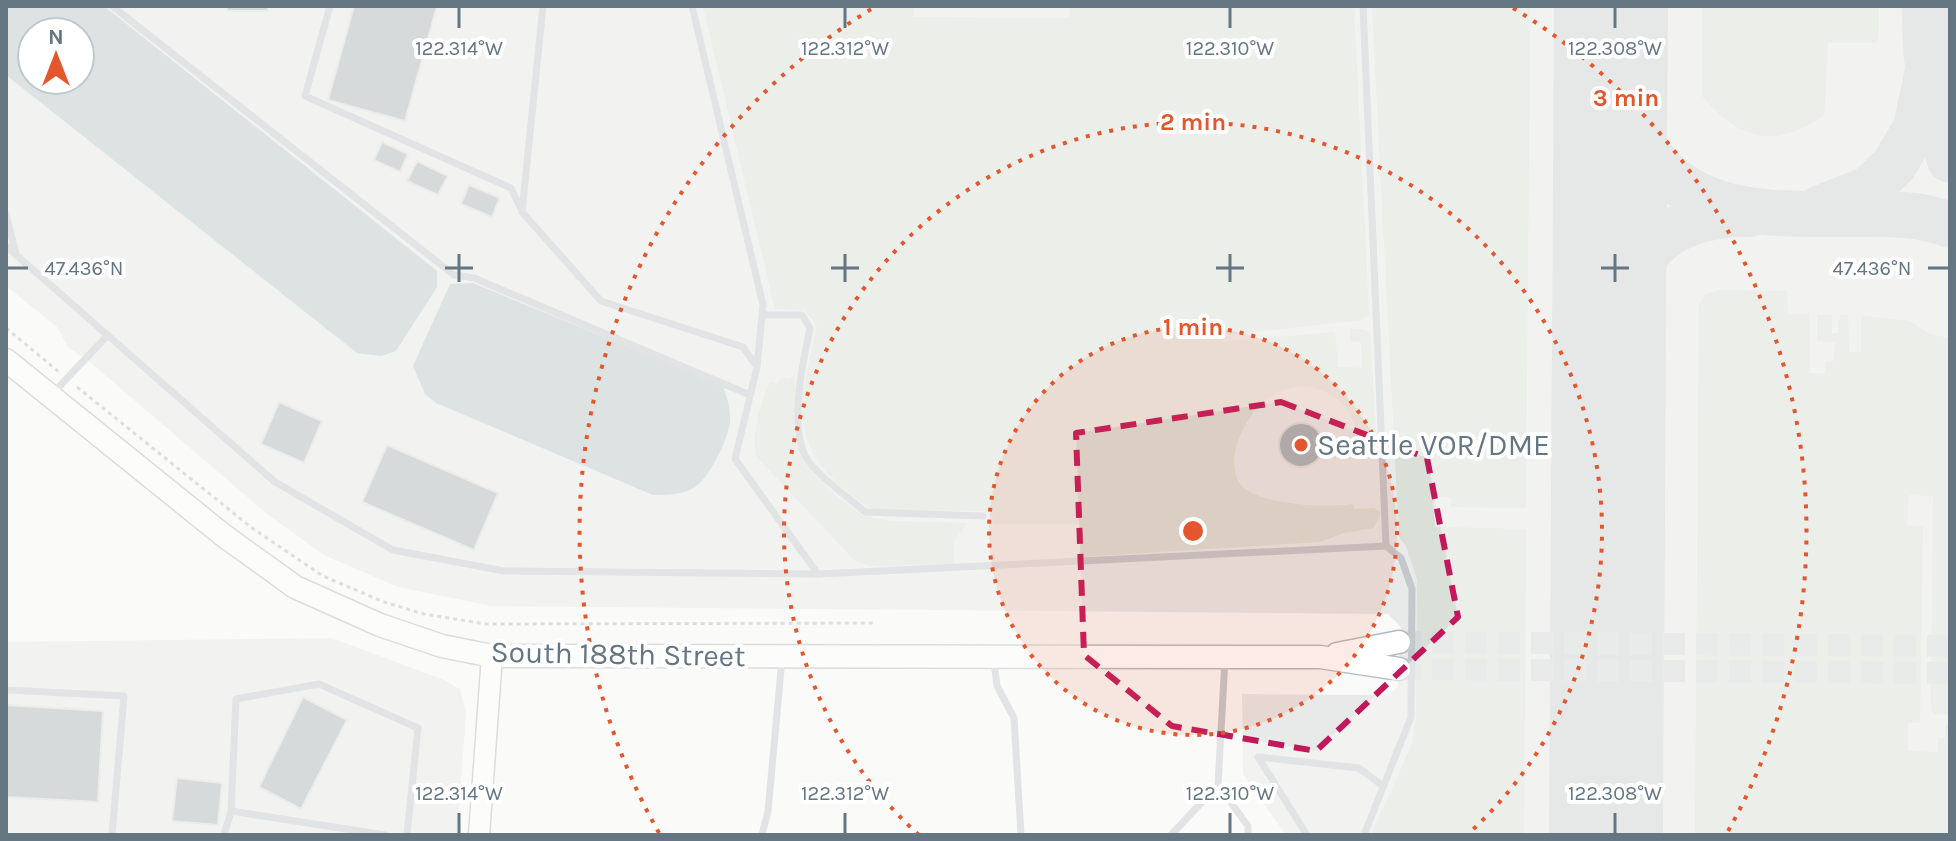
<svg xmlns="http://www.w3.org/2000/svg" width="1956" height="841" font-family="Karla,sans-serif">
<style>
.built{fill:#e8e9e9;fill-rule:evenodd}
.green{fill:#dadfd7}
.water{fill:#bbc7cb;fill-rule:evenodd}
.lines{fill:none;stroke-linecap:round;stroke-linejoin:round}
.taxiway{stroke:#ced2d4;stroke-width:46}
.runway{stroke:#ced2d4;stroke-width:114}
.building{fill:#aab3b9;stroke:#dcdcda;stroke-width:2}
.primary-tunnel{stroke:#d5d9db;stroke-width:22;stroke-dasharray:22 11;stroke-linecap:butt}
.secondary-casing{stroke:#b3babf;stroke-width:23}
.primary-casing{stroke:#b5babe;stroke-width:25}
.path{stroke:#bbbfc2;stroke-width:3;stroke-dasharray:4 4;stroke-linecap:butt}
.lane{stroke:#c3c8cc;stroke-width:7}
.secondary{stroke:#fff;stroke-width:20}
.primary{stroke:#fff;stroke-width:22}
.marked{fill:none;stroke:#c2185b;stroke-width:6;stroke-dasharray:16 10;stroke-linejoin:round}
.ticks{fill:none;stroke:#657683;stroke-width:3}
.ring{fill:none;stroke:#e4572e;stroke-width:4;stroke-dasharray:4 8}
.poi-dot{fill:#e4572e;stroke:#fff;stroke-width:3}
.labels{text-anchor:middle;stroke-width:8;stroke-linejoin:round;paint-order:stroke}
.poi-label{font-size:30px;fill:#657683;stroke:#fff;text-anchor:start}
.street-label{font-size:30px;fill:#657683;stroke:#fff}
.ticks-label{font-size:20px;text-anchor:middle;fill:#657683;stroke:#fff;stroke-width:8;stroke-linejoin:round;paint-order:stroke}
.centre{fill:#e4572e;stroke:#fff;stroke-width:4}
.ring-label{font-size:24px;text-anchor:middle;font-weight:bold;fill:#e4572e;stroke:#fff;stroke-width:8;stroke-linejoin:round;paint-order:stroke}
</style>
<rect width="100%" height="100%" fill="#fafaf8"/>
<path class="built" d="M6 6H1950V835H1286L1243 774 1242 694 1390 695 1398 686 1401 627 1388 614 492 606 398 587 324 555 266 513 91 363 68 347 57 327 6 286ZM32 32H80V80H32Z
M331 638 442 679 460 689 466 713 457 835H6V642Z"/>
<path class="green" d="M703 6H914V17L1069 18 1070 6H1354L1369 315 1362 320 1228 335 1221 342 1335 332 1338 367 1362 368 1361 342 1350 341V329H1363L1370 333 1377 451 1359 456C1359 433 1355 411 1334 397 1267 353 1211 460 1244 488 1265 505 1326 508 1352 504L1355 509 1374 508 1381 513 1374 528 1344 533 1320 542 1080 557 1079 524H993L992 511 875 510C862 504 852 495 840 485 784 437 804 388 817 326L804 310 775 309Z
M1372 6H1530L1526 508 1451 507V497H1433L1435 527 1526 529 1524 835H1371L1412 744 1416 720 1417 579 1406 546 1399 537Z
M1702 6H1879V38L1875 43H1828L1824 115C1774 150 1740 140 1702 96Z
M1717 290 1787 291 1788 314H1809L1810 373H1825V362L1834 361 1835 343 1817 341V315H1832V333H1838L1840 315H1848L1849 352H1861V319L1864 316 1910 321 1929 334 1950 338V715L1935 714 1931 710 1933 496 1909 495 1907 525 1923 527 1920 723H1908V751L1938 752V738H1945V725H1950V835H1695L1699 305 1705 295Z
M795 376 794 437 803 462 836 496 863 516 890 521 967 523 954 541V564L871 566 855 561 756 456C752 429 760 405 770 382L776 385 782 377 788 379Z"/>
<path class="water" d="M6 6H104L437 271V287L396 351 381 356 357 353 6 75ZM32 32H80V80H32Z
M473 283 723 386C727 398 731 409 730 422 729 437 709 479 695 487 683 495 667 495 653 495L436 403 425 394 413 366 450 284Z"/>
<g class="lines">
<path class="taxiway" d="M1925 6C1924 59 1932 110 1950 160
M1611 69C1622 97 1632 132 1651 157 1702 223 1787 213 1860 214 1891 214 1921 213 1950 225
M1821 208 1869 189 1894 165 1916 128 1928 70
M1609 325C1635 252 1667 213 1750 214"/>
<path class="runway" d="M1606 835 1611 6"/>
</g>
<path class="building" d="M227 6H268V11H227Z
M354 6H437L405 121 328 100Z
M382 142 408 154 400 172 374 160Z
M417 161 448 176 438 195 407 181Z
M469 185 500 198 492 217 461 204Z
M279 402 322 421 304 463 261 444Z
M1279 445a22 22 0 1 1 44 0a22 22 0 1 1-44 0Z
M387 445 498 493 474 550 362 502Z
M303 697 347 720 301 809 259 787Z
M6 705 103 711 98 802 6 797Z
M177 778 222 783 218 825 172 821Z"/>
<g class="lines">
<path class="primary-tunnel" d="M1399 642 1950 646
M1399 669 1950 673"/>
<defs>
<path id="secondary" d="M479 835 492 656"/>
<path id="primary" d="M6 360 223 535 295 587 380 625 442 646 492 656 1320 657 1399 669
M1337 654 1399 642"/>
</defs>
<use href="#secondary" class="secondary-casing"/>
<use href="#primary" class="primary-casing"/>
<path class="path" d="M6 328 59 372
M77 387 252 528 323 576 384 602 424 614 486 624 873 623"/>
<path class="lane" d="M112 6 454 275 474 278 750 395
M330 6 305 96 511 188 521 209
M543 6 522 212 601 301 743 347 757 367 735 459 818 574
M692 6 763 305 757 367
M1363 6 1386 546
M6 214 16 254
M6 246 275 482 393 550 504 571 818 574 1386 546 1401 558 1412 589 1411 717 1364 835
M762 315H802L810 328C803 361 787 433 809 462 824 481 847 496 865 512L983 516
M52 394 108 335
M994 662 997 686 1014 718 1021 835
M6 690 124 696 112 835
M1218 785 1248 826V835
M231 811 385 835
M224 835 231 811 236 699 319 684 418 728 407 835
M762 835 768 811 782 659
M1171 835 1218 785 1225 659
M1307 835 1258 757 1359 768 1383 786"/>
<use href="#secondary" class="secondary"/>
<use href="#primary" class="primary"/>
</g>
<path d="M0 0H1956V841H0ZM1281 402 1427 458 1458 617 1316 751 1172 726 1084 655 1076 433Z" fill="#fafaf8" fill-opacity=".55" fill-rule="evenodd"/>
<path class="marked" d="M1281 402 1427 458 1458 617 1316 751 1172 726 1084 655 1076 433Z"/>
<path class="ticks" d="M459 8V28M845 8V28M1230 8V28M1615 8V28M459 254V282M845 254V282M1230 254V282M1615 254V282M8 268H28M445 268H473M831 268H859M1216 268H1244M1601 268H1629M1928 268H1948M459 813V833M845 813V833M1230 813V833M1615 813V833"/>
<circle cx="1193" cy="531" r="204" fill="#e4572e" fill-opacity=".12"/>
<g class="ring">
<circle cx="1193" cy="531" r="204"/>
<path d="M919 835A409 409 0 1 1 1467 835"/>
<path d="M659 833A613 613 0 0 1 873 8M1513 8A613 613 0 0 1 1727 833"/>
</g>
<circle class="poi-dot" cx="1301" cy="445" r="8"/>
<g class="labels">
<g class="poi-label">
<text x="1317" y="455">Seattle VOR/DME</text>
</g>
<g class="street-label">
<text transform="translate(618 654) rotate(1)" y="10">South 188th Street</text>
</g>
</g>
<g class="ticks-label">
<text x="459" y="55">122.314°W</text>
<text x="845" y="55">122.312°W</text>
<text x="1230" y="55">122.310°W</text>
<text x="1615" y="55">122.308°W</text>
<text x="84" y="275">47.436°N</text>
<text x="1872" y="275">47.436°N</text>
<text x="459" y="800">122.314°W</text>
<text x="845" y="800">122.312°W</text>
<text x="1230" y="800">122.310°W</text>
<text x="1615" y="800">122.308°W</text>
</g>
<circle cx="1193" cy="531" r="12" class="centre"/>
<g class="ring-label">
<text x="1626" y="106">3 min</text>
<text x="1193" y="130">2 min</text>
<text x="1193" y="335">1 min</text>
</g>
<rect width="1956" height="841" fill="none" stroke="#657683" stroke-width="16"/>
<g transform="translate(56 56)"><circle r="38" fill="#ffffff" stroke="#c1c8cd" stroke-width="2"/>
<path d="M0-6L14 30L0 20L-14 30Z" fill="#e4572e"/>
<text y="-12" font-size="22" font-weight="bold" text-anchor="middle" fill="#657683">N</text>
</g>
</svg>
